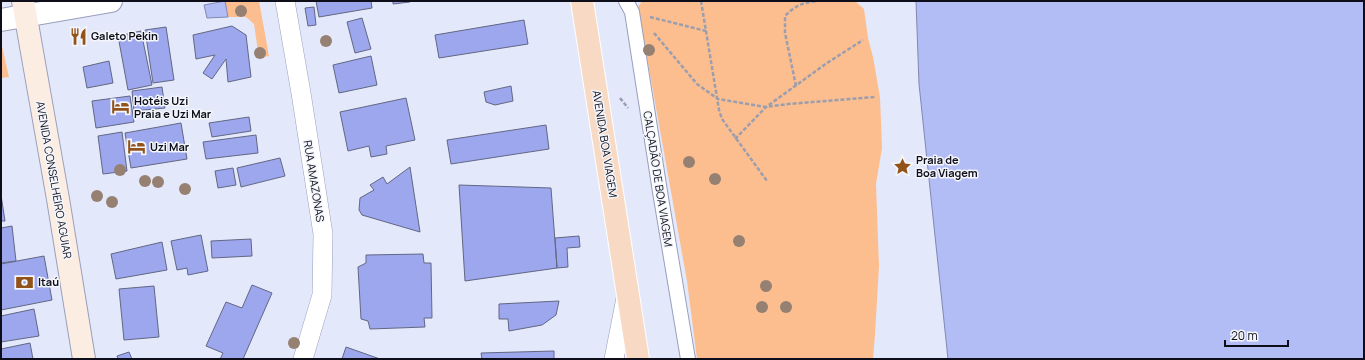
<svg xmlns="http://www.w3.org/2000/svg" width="1365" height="360" font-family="Manrope,sans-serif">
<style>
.green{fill:#fcbe8f}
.water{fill:#b2bcf5;stroke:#8088b3}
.building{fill:#9ca7ed;stroke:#626783}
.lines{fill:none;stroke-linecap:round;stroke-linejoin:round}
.pedestrian-casing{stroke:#999fbc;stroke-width:16}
.minor-casing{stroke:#999fbc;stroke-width:20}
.tertiary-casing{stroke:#999fbc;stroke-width:24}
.secondary-casing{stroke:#999fbc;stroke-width:24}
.primary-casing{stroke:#fff;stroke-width:24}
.path{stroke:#9b9eae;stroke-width:2.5;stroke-dasharray:4 2;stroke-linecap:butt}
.pedestrian{stroke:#fff;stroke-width:14}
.minor{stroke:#fff;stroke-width:19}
.tertiary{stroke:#fff;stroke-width:22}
.secondary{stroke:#fcede2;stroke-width:22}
.primary{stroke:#f8dac4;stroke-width:22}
.tree{fill:#958072}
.labels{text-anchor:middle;stroke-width:3;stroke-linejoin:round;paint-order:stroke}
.poi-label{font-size:11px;font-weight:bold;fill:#0d0e19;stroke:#f4f6fc;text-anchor:start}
.street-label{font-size:11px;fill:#0d0e19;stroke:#f4f6fc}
</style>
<rect width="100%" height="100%" fill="#e4e8fb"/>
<path class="green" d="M225 1H259L269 56 259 58 254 24 246 17H228Z
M642 1H855L864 9 868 38 873 57 880 97 882 148 876 184 879 266 875 334 873 359H697L687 281 638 7Z
M1 42 9 77 1 78Z"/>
<path class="water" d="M225 1 228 17 207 18 204 5Z
M916 1H1364V359H948L919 84Z"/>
<path class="building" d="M316 1H371L372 8 319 17Z
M393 1H410V2L393 4Z
M314 7 316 25 308 26 305 8Z
M362 18 371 49 355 53 347 22Z
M524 20 528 44 439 58 435 35Z
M232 26 246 35 251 77 228 82 226 59 212 79 203 73 215 55 196 59 193 35Z
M166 27 174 80 153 83 145 30Z
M141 31 152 85 128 90 118 36Z
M371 56 377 85 339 93 333 65Z
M109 61 113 83 87 88 83 67Z
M511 86 513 101 495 105 486 102 484 92Z
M162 87 165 108 134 111 132 91Z
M130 96 134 122 96 128 92 101Z
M406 98 415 140 386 146 387 154 371 157 369 146 348 151 340 112Z
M249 117 251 131 212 137 209 123Z
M181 123 187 159 131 168 125 133Z
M546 125 549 149 451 164 447 140Z
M122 132 127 171 103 174 98 136Z
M256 135 258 153 206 159 203 142Z
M280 158 285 176 241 187 237 168Z
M410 167 420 232 362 215 359 210 360 198 374 190 370 185 383 177 387 184Z
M233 168 236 185 218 188 215 171Z
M459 185 551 188 557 268 465 281Z
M1 195 5 221H1Z
M12 226 16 261 1 263V228Z
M201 235 208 271 188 275 187 268 177 270 171 241Z
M579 236 580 247 567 248 568 267 557 268 555 238Z
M251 239 252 256 212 258 211 241Z
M162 242 167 270 116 279 111 254Z
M423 254 424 263H431L432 318H424L425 327 370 329 368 321 361 319 358 267 366 263V255Z
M44 256 52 300 1 310V264Z
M252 285 272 293 243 359H220L223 353 206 346 226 302 242 308Z
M154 286 159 337 124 340 119 289Z
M559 301 556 315 542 325 509 331 508 319H499V304Z
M34 309 39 336 1 342V316Z
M30 343 33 359H1V349Z
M346 347 380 359H342Z
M554 351V359H482L481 353Z
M129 352 132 359H118L117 356Z"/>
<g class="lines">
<defs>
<path id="pedestrian" d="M626 1 632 12 661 198 688 359"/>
<path id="minor" d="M285 1 301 93 323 234 322 295 303 359
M614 359 626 298"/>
<path id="tertiary" d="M1 20 111 1"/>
<path id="secondary" d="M23 1 58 199 84 359"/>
<path id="primary" d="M582 1 638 359"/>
</defs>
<use href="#pedestrian" class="pedestrian-casing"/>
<use href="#minor" class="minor-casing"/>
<use href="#tertiary" class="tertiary-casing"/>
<use href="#secondary" class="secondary-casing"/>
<use href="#primary" class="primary-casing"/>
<path class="path" d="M701 1 719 110 722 119 767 181
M650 17 706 31
M654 33 697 84 718 99 766 107 788 104 875 97
M796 86 785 33V16C796 5 802 3 817 1
M620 98 628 108
M735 139 766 107 827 63 863 40"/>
<use href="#pedestrian" class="pedestrian"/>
<use href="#minor" class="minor"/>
<use href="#tertiary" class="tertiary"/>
<use href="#secondary" class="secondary"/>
<use href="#primary" class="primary"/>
</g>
<g class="tree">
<circle cx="241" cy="11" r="6"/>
<circle cx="326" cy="41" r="6"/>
<circle cx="649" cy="50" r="6"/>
<circle cx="260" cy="53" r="6"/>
<circle cx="689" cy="162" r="6"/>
<circle cx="120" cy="170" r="6"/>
<circle cx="715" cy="179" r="6"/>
<circle cx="145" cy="181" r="6"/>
<circle cx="158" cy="182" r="6"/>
<circle cx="185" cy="189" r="6"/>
<circle cx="97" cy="196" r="6"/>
<circle cx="112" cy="202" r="6"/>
<circle cx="739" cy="241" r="6"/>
<circle cx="766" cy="286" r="6"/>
<circle cx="762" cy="307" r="6"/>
<circle cx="786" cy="307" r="6"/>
<circle cx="294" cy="343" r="6"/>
</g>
<defs>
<symbol id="restaurant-bare" viewBox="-9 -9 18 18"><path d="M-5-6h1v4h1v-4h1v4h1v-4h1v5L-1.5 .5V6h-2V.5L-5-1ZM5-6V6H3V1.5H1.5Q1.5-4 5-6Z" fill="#92531a" stroke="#f4f6fc" stroke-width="2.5" paint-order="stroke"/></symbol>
<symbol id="hotel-bare" viewBox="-9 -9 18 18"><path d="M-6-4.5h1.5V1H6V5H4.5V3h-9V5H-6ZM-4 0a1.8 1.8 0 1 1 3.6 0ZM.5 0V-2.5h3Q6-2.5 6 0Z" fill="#92531a" stroke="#f4f6fc" stroke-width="2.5" paint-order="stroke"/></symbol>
<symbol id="sight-bare" viewBox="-9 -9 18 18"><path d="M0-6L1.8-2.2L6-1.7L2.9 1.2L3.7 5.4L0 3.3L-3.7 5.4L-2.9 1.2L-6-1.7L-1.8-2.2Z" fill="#92531a" stroke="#f4f6fc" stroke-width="2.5" paint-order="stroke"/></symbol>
<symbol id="bank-bare" viewBox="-9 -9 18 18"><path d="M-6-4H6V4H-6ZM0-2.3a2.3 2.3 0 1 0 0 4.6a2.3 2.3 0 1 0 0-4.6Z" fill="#92531a" stroke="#f4f6fc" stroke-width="2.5" paint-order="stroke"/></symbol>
</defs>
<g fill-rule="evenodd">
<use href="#restaurant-bare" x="66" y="24" width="25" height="25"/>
<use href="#hotel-bare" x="108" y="94" width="25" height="25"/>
<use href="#hotel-bare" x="124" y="134" width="25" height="25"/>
<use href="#sight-bare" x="890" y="154" width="25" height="25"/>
<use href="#bank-bare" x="12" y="270" width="25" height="25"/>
</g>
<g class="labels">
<g class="poi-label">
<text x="91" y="40">Galeto Pekin</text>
<text x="134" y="105">Hotéis Uzi<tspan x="134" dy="13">Praia e Uzi Mar</tspan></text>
<text x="150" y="151">Uzi Mar</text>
<text x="916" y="164">Praia de<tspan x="916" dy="13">Boa Viagem</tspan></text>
<text x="38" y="286">Itaú</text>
</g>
<g class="street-label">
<text transform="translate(605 144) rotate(81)" y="4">AVENIDA BOA VIAGEM</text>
<text transform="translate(658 179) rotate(81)" y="4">CALÇADÃO DE BOA VIAGEM</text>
<text transform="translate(54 180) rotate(80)" y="4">AVENIDA CONSELHEIRO AGUIAR</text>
<text transform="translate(314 181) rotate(81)" y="4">RUA AMAZONAS</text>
</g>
</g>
<rect width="1365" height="360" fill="none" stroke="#0d0e19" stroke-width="4"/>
<path d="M1225 340v6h63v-6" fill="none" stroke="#0d0e19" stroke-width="2"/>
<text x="1231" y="340" font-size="12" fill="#0d0e19" stroke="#f4f6fc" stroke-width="3" paint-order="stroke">20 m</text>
</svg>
